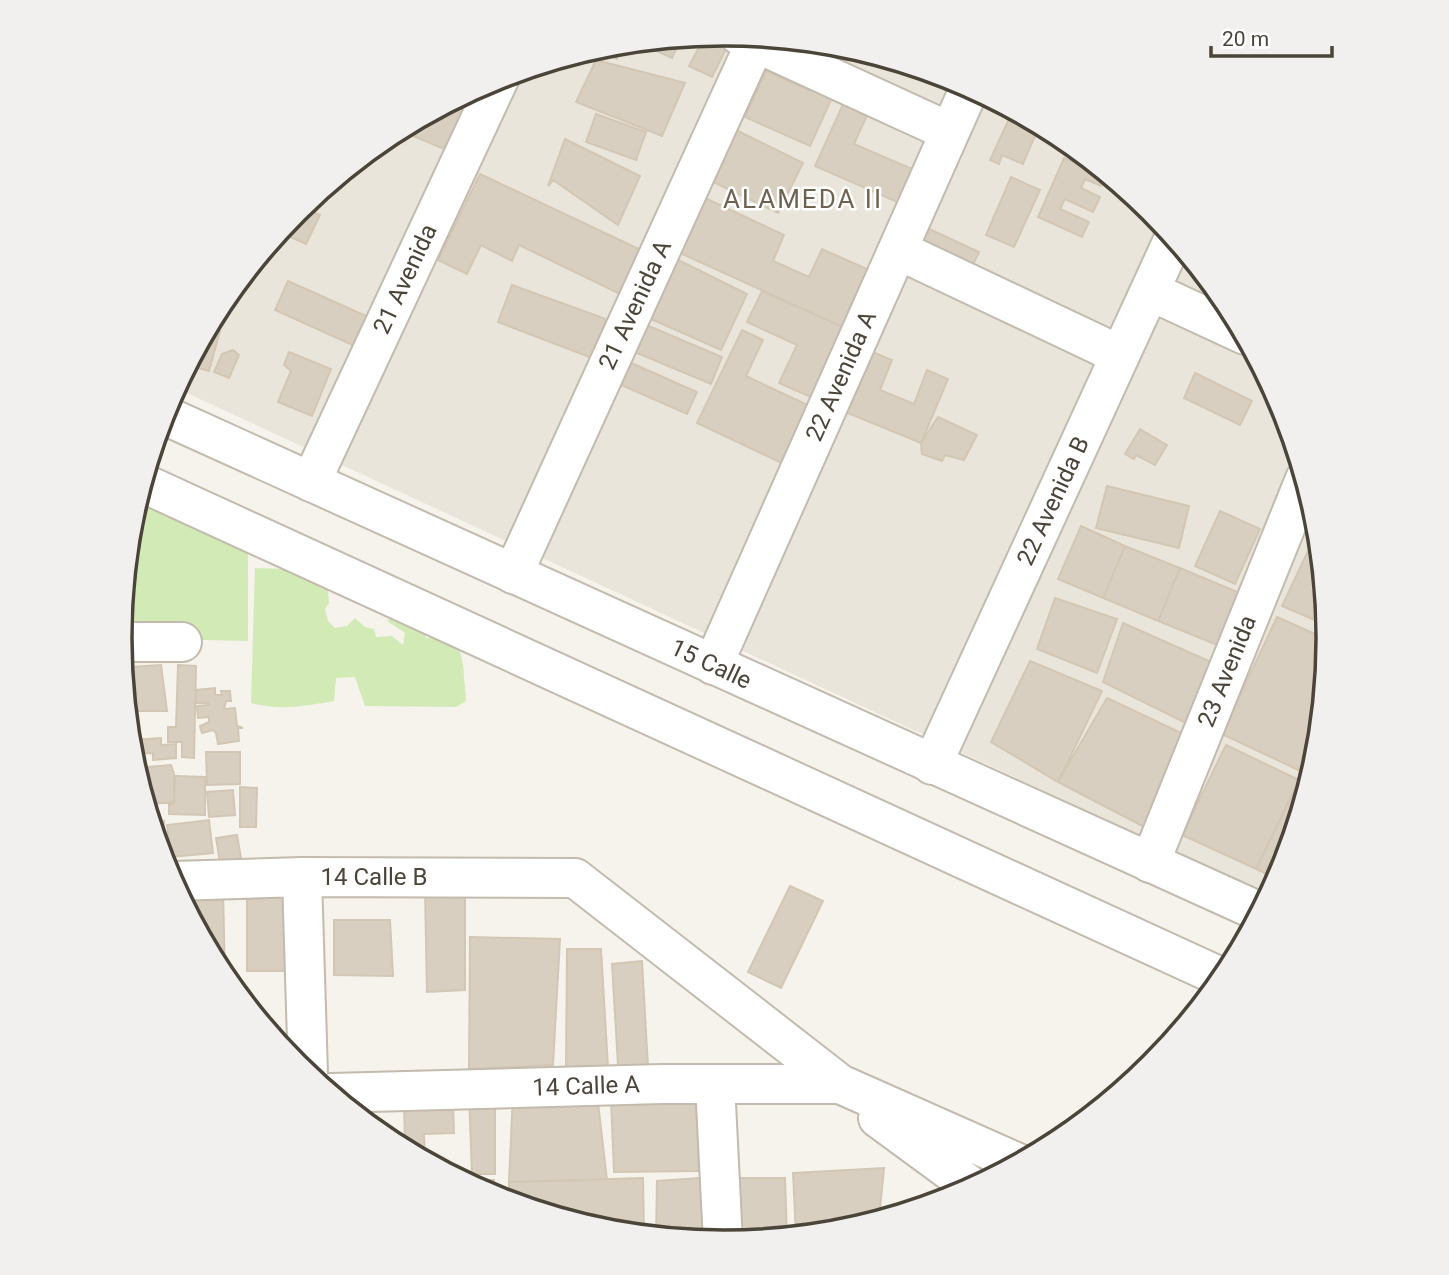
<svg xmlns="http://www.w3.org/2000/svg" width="1449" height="1275" font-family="Roboto,sans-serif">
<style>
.residential{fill:#eae5da}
.green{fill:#d2eab5}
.building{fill:#d8cfc1;stroke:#d3c7b4;stroke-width:2}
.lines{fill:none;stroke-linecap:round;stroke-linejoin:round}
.minor-casing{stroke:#c2bbae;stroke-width:42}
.tertiary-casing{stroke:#c2bbae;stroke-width:42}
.minor{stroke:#fff;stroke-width:38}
.tertiary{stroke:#fff;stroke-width:38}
.labels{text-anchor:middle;stroke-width:5;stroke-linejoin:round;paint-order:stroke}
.street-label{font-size:24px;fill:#4b4439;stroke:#fff}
.neighbourhood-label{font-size:26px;letter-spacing:2px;fill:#6e6250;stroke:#fff}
.rim{fill:none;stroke:#4b4439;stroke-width:3.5}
</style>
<rect width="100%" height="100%" fill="#f6f3ec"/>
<path class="residential" d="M725 33 843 45 956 79 1061 135 1152 211 1227 302 1283 407 1317 520 1329 638 1317 756 1283 869 1269 895 176 388 222 301 298 210 389 135 494 79 607 45Z"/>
<path class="green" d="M141 491 248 531V641L120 638 132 519Z
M255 568C292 570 299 564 328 590L329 603 325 609 328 621 335 628 347 626 355 618 365 627 374 629 376 637 392 636 403 645 405 633 387 621 399 612 423 625 426 638 456 636 463 664 466 701 456 707 365 706 355 677 336 678 334 701C306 706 279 711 251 703Z"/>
<path class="building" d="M705 36 727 47 712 77 689 66Z
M681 38 672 58 639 43V42Z
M623 43 617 59 590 50 607 45Z
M596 60 685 83 662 136 576 102Z
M766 71 809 90 815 77 837 87 810 146 745 117Z
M463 96 473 100 451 152 399 130Z
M845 100 869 111 854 144 919 172 904 205 815 166Z
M1013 110 1040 124 1023 164 1002 155 999 164 990 160Z
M596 114 646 132 636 160 586 142Z
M734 129 803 163 778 213 709 180Z
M565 139 640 176 618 225 553 180 548 186Z
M1064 158 1105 176 1101 186 1085 179 1081 188 1100 197 1093 212 1065 199 1060 209 1089 222 1082 237 1038 217Z
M480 174 643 251 622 295 519 245 512 261 481 245 467 274 438 260Z
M1011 177 1040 190 1014 247 986 235Z
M705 198 784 235 773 261 809 277 822 249 880 275 854 332 680 253Z
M301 207 320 215 306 244 279 232Z
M925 227 979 252 969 273 916 247Z
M672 257 747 294 721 350 644 316Z
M288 281 384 324 370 353 275 310Z
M512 285 606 319 592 358 498 322Z
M762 291 854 332 822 402 779 383 797 345 747 322Z
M644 324 722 357 711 384 632 351Z
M211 328 220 331 209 371 188 365 200 343 206 344Z
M742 330 763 340 746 376 818 410 790 467 697 423Z
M233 350 239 355 229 378 214 372 222 354Z
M870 351 892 360 880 390 914 404 927 370 948 379 921 443 845 412Z
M289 352 331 369 312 416 278 402 291 371 284 365Z
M629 362 697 392 687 414 619 384Z
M1195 373 1252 401 1240 425 1184 398Z
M938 417 977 435 964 460 945 455 942 461 922 454 921 443Z
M1140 429 1167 445 1155 465 1136 455 1134 459 1125 454Z
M1107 486 1189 506 1179 548 1096 528Z
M1220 511 1260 529 1235 584 1195 566Z
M1081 526 1125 546 1103 598 1058 579Z
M1318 530 1328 626 1282 606Z
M1125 546 1180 568 1158 621 1103 598Z
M1180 568 1249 597 1227 649 1158 621Z
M1055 598 1117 619 1097 673 1037 649Z
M1277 617 1329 640 1317 756 1311 776 1222 734Z
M1123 623 1227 669 1198 729 1103 682Z
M1030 661 1102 691 1058 782 991 742Z
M161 665 167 711H131L129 667Z
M178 665 196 666 194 758 182 757V742H168V727H176Z
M215 688V695H222L221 691H230L231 701H226L224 709 235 708 237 726 243 728H238L239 741 218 744 216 733 213 730 202 733 200 726 209 722V717L198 718 197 706 209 705 208 703H196V690Z
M1107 698 1196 740 1156 833 1058 782Z
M161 738V745L176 744V758L153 760V753L134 754 133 740Z
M1226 745 1299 780 1256 869 1182 835Z
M206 752H240V784L207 785Z
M171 765 174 774V802L150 804 151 819 136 768Z
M175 776 205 777V815L169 814V804H174Z
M1299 780 1308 784 1277 879 1256 869Z
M240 787 257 788 256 827H240Z
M233 790 235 815 209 817 207 792Z
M209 820 213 853 171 857 167 825Z
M164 821V832L169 869 166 868 152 823Z
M237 835 242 864 221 868 216 838Z
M247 886H295V971H247Z
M790 886 823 901 781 988 748 972Z
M190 890H223L225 977 190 914Z
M465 890V990L427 992 425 891Z
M334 920H390L393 976 334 975Z
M470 937 560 939 553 1065 469 1069Z
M567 949H601L608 1068H566Z
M642 961 648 1067 618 1065 612 964Z
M495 1094V1174H472L469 1095Z
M513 1094H597L607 1180 509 1182Z
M696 1097 699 1171 614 1172 611 1099Z
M453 1103 454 1133 424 1134 425 1159 411 1152V1146L405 1144 404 1105Z
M884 1168 879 1219 842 1230 796 1235 793 1173Z
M713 1177 710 1240 656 1235 657 1181Z
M643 1178 644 1234 606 1230 509 1200V1182Z
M728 1178H785L787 1236 731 1241Z
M477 1180H494L493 1196 476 1187Z"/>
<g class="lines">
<defs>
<path id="minor" d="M739 35 950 132
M898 250 1120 355
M1150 291 1245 335
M311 482 500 77
M513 574 758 37
M121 642H182
M713 665 970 87
M932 765 1174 238
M1150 863 1305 479
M302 877 308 1074
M173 881 302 877 575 878 840 1084 1018 1163
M715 1084 723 1242
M331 1093 662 1084H840
M878 1118 972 1187"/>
<path id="tertiary" d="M164 415 1260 912
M143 483 1223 978"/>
</defs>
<use href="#minor" class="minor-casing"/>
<use href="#tertiary" class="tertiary-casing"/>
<use href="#minor" class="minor"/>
<use href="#tertiary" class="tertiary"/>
</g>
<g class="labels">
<g class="street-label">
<text transform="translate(405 279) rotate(-65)" y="8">21 Avenida</text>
<text transform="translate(635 305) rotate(-65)" y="8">21 Avenida A</text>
<text transform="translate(841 376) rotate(-66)" y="8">22 Avenida A</text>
<text transform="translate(1053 501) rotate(-65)" y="8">22 Avenida B</text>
<text transform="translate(711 664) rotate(25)" y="8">15 Calle</text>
<text transform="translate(1227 671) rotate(-68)" y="8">23 Avenida</text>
<text x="374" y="885">14 Calle B</text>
<text transform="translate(586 1086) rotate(-2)" y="8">14 Calle A</text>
</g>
<g class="neighbourhood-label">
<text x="803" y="208">ALAMEDA II</text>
</g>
</g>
<path d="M0 0H1449V1275H0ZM132 638a592 592 0 1 1 1184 0a592 592 0 1 1-1184 0Z" fill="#f1f0ef" fill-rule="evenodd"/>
<path class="rim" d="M132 638a592 592 0 1 1 1184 0a592 592 0 1 1-1184 0Z"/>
<path d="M1211 46v10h121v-10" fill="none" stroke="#4b4439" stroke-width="3.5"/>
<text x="1222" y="46" font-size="21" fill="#4b4439" stroke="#ffffff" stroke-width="5" paint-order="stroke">20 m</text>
</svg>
